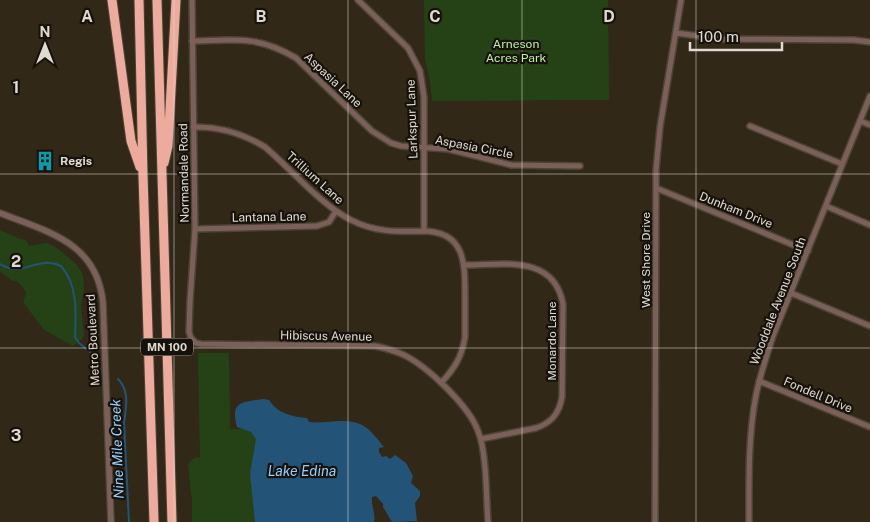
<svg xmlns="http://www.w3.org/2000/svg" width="870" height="522" font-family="'Public Sans',sans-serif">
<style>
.green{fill:#254217}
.water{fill:#245378}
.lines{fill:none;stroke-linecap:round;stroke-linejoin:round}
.stream{stroke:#245378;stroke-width:2}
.minor-casing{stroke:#4d4435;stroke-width:8}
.tertiary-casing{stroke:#4d4435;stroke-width:8}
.motorway-casing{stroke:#4d4435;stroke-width:11}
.minor{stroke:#7b605a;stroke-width:5}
.tertiary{stroke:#7b605a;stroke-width:5.5}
.motorway{stroke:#ecab9c;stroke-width:9}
.grid{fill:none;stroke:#e0dad0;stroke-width:1;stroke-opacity:0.55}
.labels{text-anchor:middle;stroke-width:4.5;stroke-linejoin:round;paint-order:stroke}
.shield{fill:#16120b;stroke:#a39e95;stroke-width:1}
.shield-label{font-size:11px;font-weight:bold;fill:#e0dad0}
.park-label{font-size:12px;fill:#bdf0a7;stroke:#16120b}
.street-label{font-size:12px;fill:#e0dad0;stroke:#16120b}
.poi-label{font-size:12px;font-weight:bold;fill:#e0dad0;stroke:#16120b;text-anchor:start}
.water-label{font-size:14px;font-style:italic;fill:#95cdfc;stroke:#16120b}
.grid-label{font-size:16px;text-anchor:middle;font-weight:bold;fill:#e0dad0;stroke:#16120b;stroke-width:4.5;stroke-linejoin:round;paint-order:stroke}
</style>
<rect width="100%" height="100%" fill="#312818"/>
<path class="green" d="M424 0H608L609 100 432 101 430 81 425 60Z
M0 230 20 239 26 240 29 246 47 243 57 248 76 264 83 274 84 290 81 305 84 335 82 339 73 346 44 330 23 302 26 293 23 287 18 282 11 280 0 271Z
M198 353H229L230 429H265V522H192V501L188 465C190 460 194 457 200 457Z"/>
<path class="water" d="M263 399 269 400C277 413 292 417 307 418L309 422C324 424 342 418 357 423 369 426 377 439 384 447L379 448V452L382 457 386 456 390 459 395 455 406 463 413 476 411 483 420 491V496L415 503 417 521 392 522 383 507V504L376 496 372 497C371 506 376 514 374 522H255L250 474 256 439 251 432 237 427C230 401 242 402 263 399Z"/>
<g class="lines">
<path class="stream" d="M0 264C19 275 26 265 44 263 50 262 56 264 61 266 78 285 76 313 75 337L79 343 94 355
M118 379C130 391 126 407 124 423L129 522"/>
<defs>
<path id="minor" d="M192 0 195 229 190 301 189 332 191 338 196 343 201 344 375 346C385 348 395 351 404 355 428 367 469 406 478 431 487 453 486 497 488 522
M358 0 408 48 420 71 424 97V231
M676 33 722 39 854 40 870 42
M192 41C235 40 257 35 296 58L372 131 391 143 401 146 448 149 511 165 580 166
M860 121 870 125
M750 126 842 164
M193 127C220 126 242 133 265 147 291 169 321 205 351 220 374 232 397 232 422 231 465 231 465 262 465 296 465 309 465 323 465 337 462 357 454 369 441 383
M656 188 808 251
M826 206 870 225
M195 229 317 226 329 222 336 211
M465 265C503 265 554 254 563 304L562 397C559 414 551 423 536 428L481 439
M791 293 870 326
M759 381 870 427
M655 522 656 170 660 127 681 0
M749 522C749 480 748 437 756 395 760 375 767 355 773 336L870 96"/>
<path id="tertiary" d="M0 213C48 232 97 242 103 303L111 522"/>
<path id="motorway" d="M112 0 131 141 140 167
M139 0 143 175 154 522
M157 0 172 522
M164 163 168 146 176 0"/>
</defs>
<use href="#minor" class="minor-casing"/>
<use href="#tertiary" class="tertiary-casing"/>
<use href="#motorway" class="motorway-casing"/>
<use href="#minor" class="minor"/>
<use href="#tertiary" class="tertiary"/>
<use href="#motorway" class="motorway"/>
</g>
<path class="grid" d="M174 0V522M348 0V522M522 0V522M696 0V522M0 174H870M0 348H870"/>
<defs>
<symbol id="building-bare" viewBox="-9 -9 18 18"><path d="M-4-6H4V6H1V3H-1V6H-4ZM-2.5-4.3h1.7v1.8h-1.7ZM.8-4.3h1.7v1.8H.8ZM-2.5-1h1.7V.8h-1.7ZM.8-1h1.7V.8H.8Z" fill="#0f9aa8" stroke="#16120b" stroke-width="2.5" paint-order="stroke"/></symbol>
</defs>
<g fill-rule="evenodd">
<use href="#building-bare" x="31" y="147" width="28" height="28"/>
</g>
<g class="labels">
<rect class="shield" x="141" y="338.5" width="52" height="17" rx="4"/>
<g class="shield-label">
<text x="167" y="351">MN 100</text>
</g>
<g class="park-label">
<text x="516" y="48">Arneson<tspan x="516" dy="14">Acres Park</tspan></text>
</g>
<g class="street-label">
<text transform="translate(333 80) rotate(43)" y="4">Aspasia Lane</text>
<text transform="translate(412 119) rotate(-92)" y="4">Larkspur Lane</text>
<text transform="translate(474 147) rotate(11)" y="4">Aspasia Circle</text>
<text transform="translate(184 173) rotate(-91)" y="4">Normandale Road</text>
<text transform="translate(315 178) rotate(42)" y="4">Trillium Lane</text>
<text transform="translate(736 210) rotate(22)" y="4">Dunham Drive</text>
<text transform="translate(269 217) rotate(-1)" y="4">Lantana Lane</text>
<text transform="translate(646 260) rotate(-90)" y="4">West Shore Drive</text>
<text transform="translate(778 301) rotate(-69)" y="4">Wooddale Avenue South</text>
<text transform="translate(326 336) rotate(1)" y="4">Hibiscus Avenue</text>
<text transform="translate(93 340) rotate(-93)" y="4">Metro Boulevard</text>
<text transform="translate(552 341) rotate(-90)" y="4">Monardo Lane</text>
<text transform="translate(818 395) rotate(23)" y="4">Fondell Drive</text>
</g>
<g class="poi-label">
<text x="60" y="165">Regis</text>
</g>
<g class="water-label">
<text transform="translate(117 449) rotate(-92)" y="5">Nine Mile Creek</text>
<text x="302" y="476">Lake Edina</text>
</g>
</g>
<g class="grid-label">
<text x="87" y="22">A</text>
<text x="261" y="22">B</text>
<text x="435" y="22">C</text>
<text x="609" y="22">D</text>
<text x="16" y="93">1</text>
<text x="16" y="267">2</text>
<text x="16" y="441">3</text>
</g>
<g transform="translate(45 45)" stroke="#16120b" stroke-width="4" paint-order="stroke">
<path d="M0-4L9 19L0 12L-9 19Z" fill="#e0dad0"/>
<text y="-8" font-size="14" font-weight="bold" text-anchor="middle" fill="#e0dad0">N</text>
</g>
<path d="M690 42v8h92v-8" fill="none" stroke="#e0dad0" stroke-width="2.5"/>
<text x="698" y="42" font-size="15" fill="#e0dad0" stroke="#16120b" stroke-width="4" paint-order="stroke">100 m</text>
</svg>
